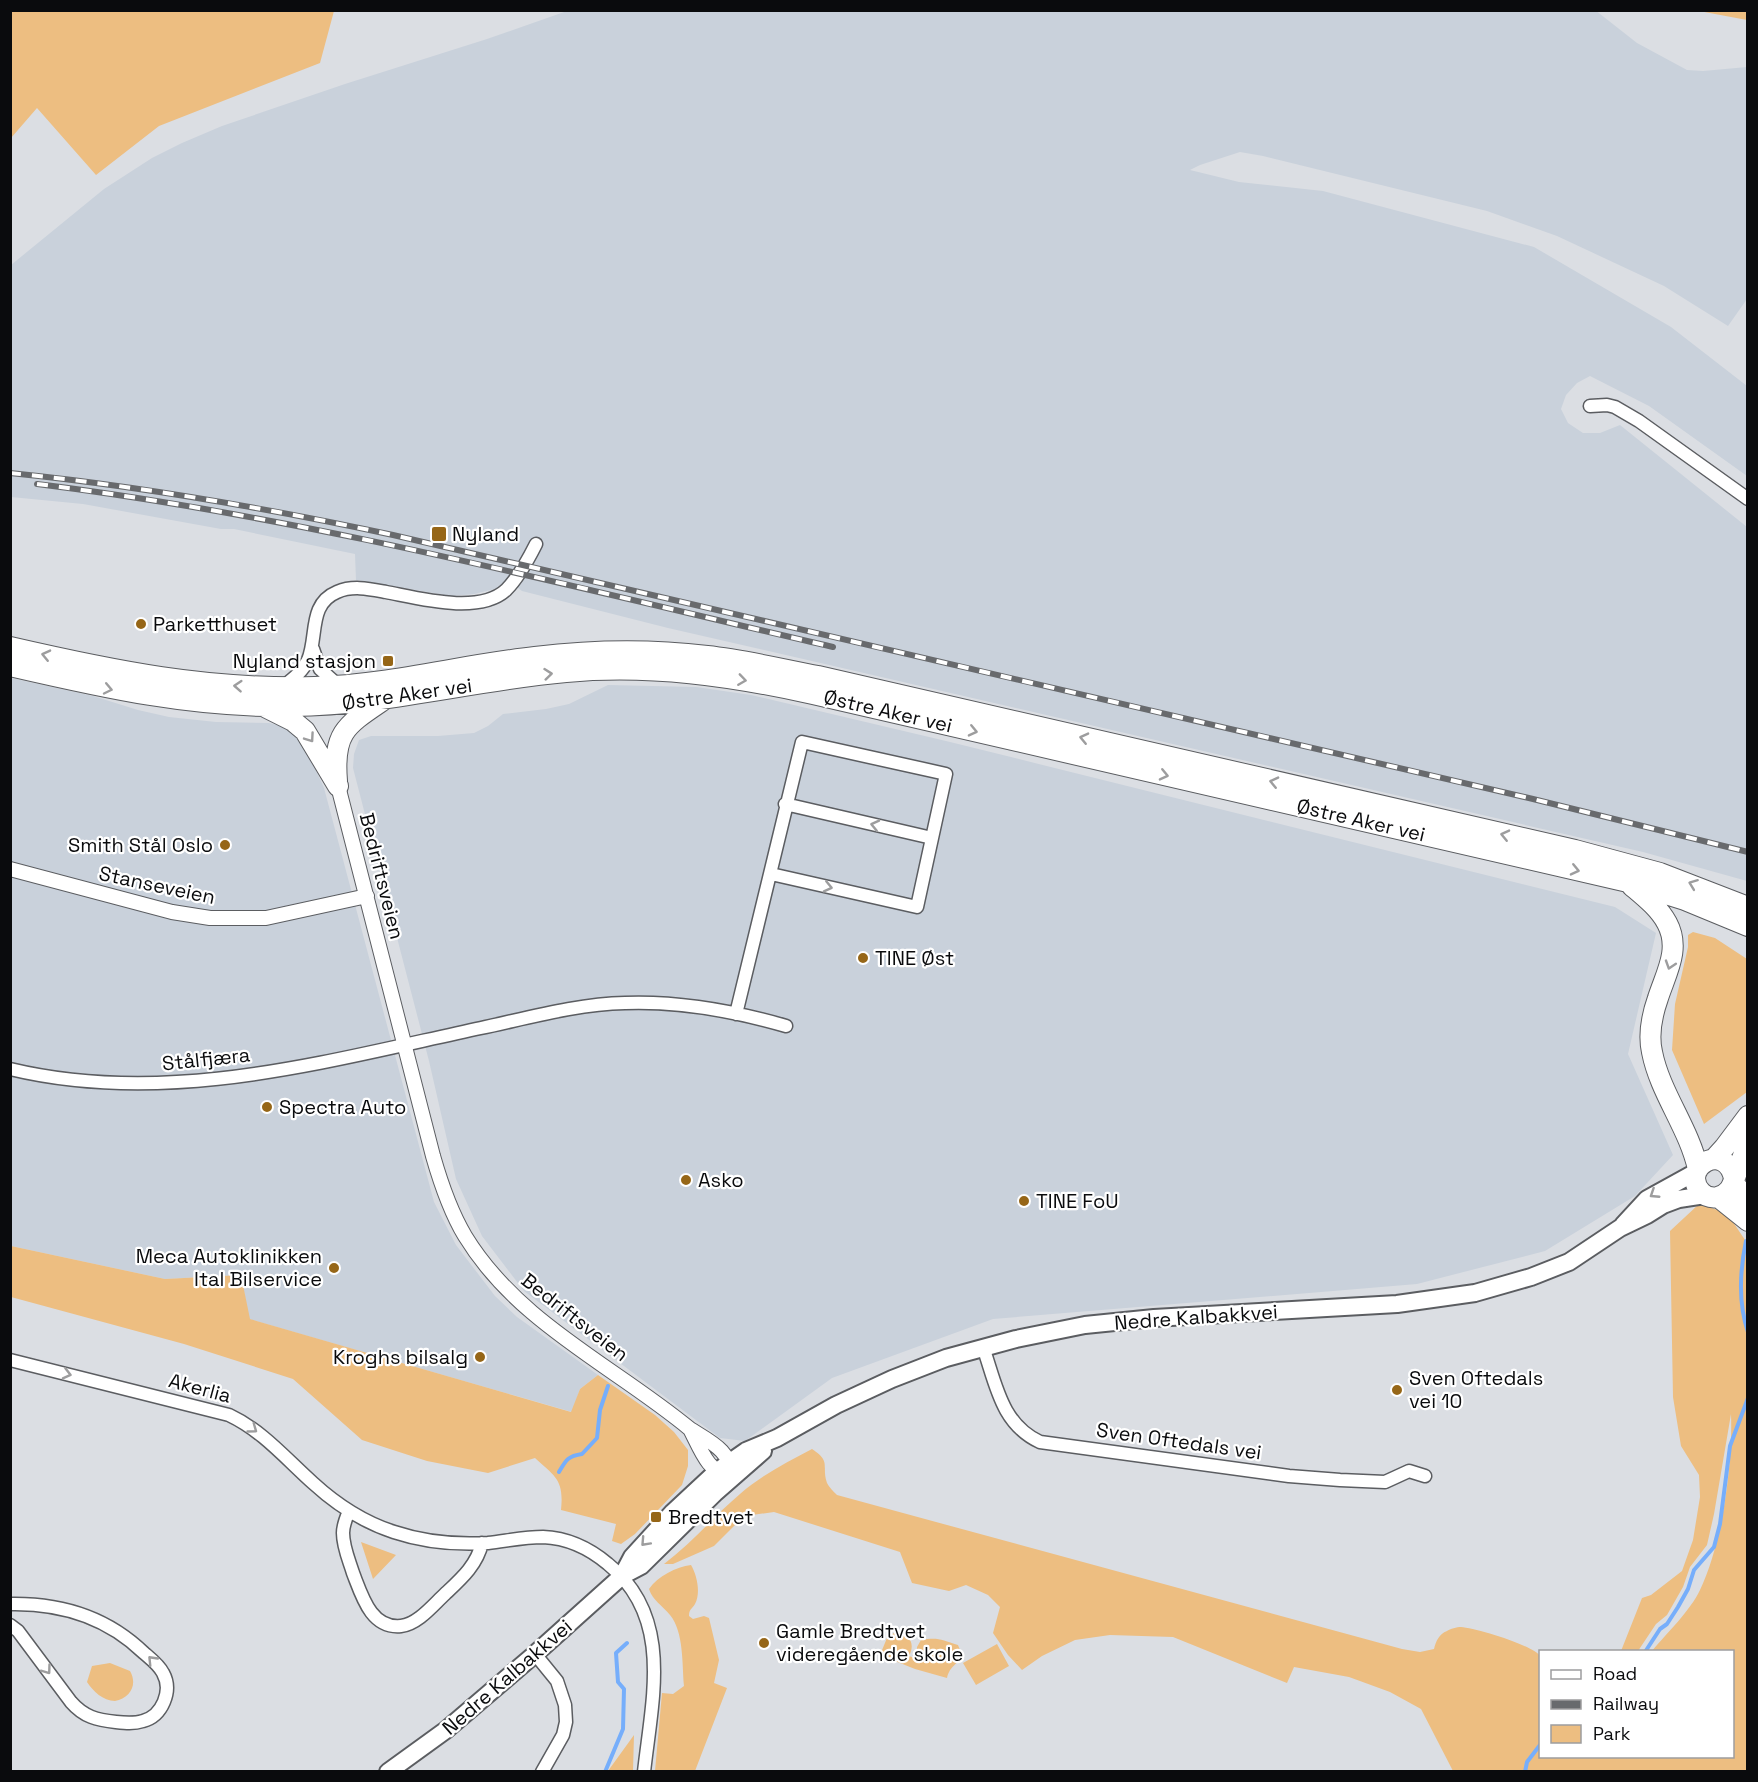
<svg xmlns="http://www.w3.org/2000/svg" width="1758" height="1782" font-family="'Space Grotesk',sans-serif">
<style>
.built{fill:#c9d1db}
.green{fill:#edbe81}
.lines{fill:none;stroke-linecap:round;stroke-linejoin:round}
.stream{stroke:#76aefb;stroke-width:4}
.minor-casing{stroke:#5b5d61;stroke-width:15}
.tertiary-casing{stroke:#5b5d61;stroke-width:16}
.secondary-casing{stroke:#5b5d61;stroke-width:20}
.trunk-casing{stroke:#5b5d61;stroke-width:22}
.minor{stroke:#fff;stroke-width:12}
.tertiary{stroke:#fff;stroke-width:14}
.secondary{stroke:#fff;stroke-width:16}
.trunk{stroke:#fff;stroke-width:20}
.rail-casing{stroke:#686a6d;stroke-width:6}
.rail{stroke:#fff;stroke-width:4;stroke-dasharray:11;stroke-linecap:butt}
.oneway{stroke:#9d9d9e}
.poi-dot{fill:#966617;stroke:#fff;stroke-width:2}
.labels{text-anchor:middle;stroke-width:4.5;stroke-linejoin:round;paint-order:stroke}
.poi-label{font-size:20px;fill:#0a0b0d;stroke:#fff;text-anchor:start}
.street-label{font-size:20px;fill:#0a0b0d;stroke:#fff}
</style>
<rect width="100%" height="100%" fill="#dbdee3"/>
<path class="built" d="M1595 10 1637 43 1687 70 1703 71 1747 67V299L1728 326 1664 286 1557 236 1487 211 1263 156 1240 152 1200 165 1190 170 1239 182 1323 191 1534 247 1671 327 1747 386V476L1649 406 1590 376 1577 383 1566 395 1561 409 1568 423 1583 433H1600L1620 425 1747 527V881L1643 852 668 628 522 591 508 580 495 589 474 594 452 596 427 592 356 580 355 554 234 529H221L83 504 11 497V265L104 189 152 158 182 143 222 126 345 84 487 39 567 11Z
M11 678 93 696 138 710 169 717 216 722 269 723 284 727 295 733 304 744 324 788 434 1202 456 1245 495 1296 517 1317 598 1375 580 1389 572 1412 249 1319 241 1275 165 1279 11 1246Z
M608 685 696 687 751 695 946 741 1615 907 1656 933 1628 1054 1673 1155 1635 1196 1545 1251 1417 1284 993 1319 832 1378 745 1441 720 1438 524 1291 482 1236 456 1179 429 1061 353 768 354 754 359 740 371 736H438L474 733 488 726 503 714 546 709 569 704Z"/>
<path class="green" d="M11 10H334V11L320 63 159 126 96 175 37 108 11 138Z
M1699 11H1747V20Z
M1693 932 1715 938 1747 959V1092L1704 1124 1672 1050 1675 1004 1688 947V935Z
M1699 1204 1727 1213 1747 1243V1771H1453L1421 1709 1390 1692 1349 1677 1294 1667 1287 1683 1173 1637 1110 1635 1075 1640 1042 1656 1022 1670 1008 1655 993 1633 1000 1607 988 1595 966 1585 949 1591 912 1583 900 1552 774 1512 752 1515 738 1522 714 1546 673 1564H664C692 1543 714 1516 740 1494 762 1475 787 1462 812 1449 832 1462 821 1466 827 1483 829 1487 834 1492 837 1495L1402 1649 1420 1652 1434 1649C1436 1641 1439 1634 1447 1631 1450 1629 1457 1627 1461 1627 1475 1628 1533 1645 1540 1656V1756H1732V1652L1652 1651C1667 1633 1690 1611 1700 1590 1722 1544 1733 1465 1731 1414L1714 1514 1707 1545 1690 1567 1683 1587 1667 1615 1656 1624 1638 1651H1621L1642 1598 1651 1595 1682 1571 1693 1540 1700 1497 1699 1475 1681 1446 1673 1397 1670 1231Z
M11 1246 165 1279 241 1275 250 1319 571 1412 580 1389 598 1375 655 1415 674 1432 688 1450V1466L682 1485 635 1534 621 1544 612 1541 616 1524 561 1510C564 1480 556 1477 535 1458L488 1473 427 1461 362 1440 293 1379 184 1344 11 1297Z
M361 1542 396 1555 373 1579Z
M691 1565C697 1575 701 1593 695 1604 692 1609 689 1609 689 1616L693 1619 704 1616 709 1618 719 1660 714 1683 727 1688 695 1771H655L662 1693 673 1694 684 1686C682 1664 684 1632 670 1615 662 1605 653 1601 649 1589 658 1576 676 1567 691 1565Z
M894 1633C909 1632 916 1643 909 1656L917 1659V1647L921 1640C938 1637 942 1640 958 1645L962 1655C958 1665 950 1665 947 1678L915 1669 880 1655 887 1638Z
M997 1644 1009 1666 976 1685 963 1663Z
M110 1663 130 1671C138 1685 130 1698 115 1701 103 1701 93 1691 87 1682L92 1666Z
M634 1735 633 1771H608Z"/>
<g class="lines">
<path class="stream" d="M1746 1241C1740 1270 1738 1303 1748 1332
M559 1472C566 1460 568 1456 582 1454L597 1438 600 1410 608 1386
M1645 1652 1660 1629 1667 1624 1678 1607 1688 1589 1694 1570 1714 1547 1720 1524 1730 1446 1748 1398
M605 1772 623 1729 624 1689 618 1682 616 1653 627 1643
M1525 1772 1527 1762 1540 1745"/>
<defs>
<path id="minor" d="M1590 406 1607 405 1615 407 1639 421 1748 499
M313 649 320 669 339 686
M284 686C294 678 303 671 308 660 318 636 308 604 337 592 353 585 370 589 386 592 418 598 479 615 506 590 519 577 528 560 536 544
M785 804 932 838
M736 1014 802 742 946 774 917 907 771 874
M10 1069C168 1107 327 1061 481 1028 528 1018 577 1004 625 1003 679 1001 734 1011 786 1026
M983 1347C996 1384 1001 1424 1040 1442L1289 1476 1340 1480 1385 1482 1409 1471 1425 1476
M10 1360 229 1415C263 1431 286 1459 313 1483 337 1505 363 1522 394 1532 424 1542 456 1545 488 1543 506 1541 524 1537 543 1537 569 1538 589 1548 608 1564 674 1617 652 1699 644 1772
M349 1511C346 1518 343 1525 343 1533 343 1547 349 1560 353 1573 362 1596 371 1629 401 1626 418 1624 433 1605 445 1594 461 1579 477 1565 482 1543
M10 1604C61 1603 108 1618 144 1653 151 1659 159 1665 163 1673 173 1691 162 1716 143 1721 134 1724 125 1723 116 1722 97 1720 84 1717 71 1702L18 1631 10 1625
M535 1654 557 1681 565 1705 566 1722 563 1735 542 1772"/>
<path id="tertiary" d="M338 786 433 1156C441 1184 450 1211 465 1236 518 1323 614 1366 690 1429 709 1441 734 1452 731 1478 708 1473 700 1448 690 1429
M10 869 172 912 210 918H266L367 896"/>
<path id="secondary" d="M1623 1225 1647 1199 1696 1172
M622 1576 632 1557 673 1512 716 1472 746 1451 777 1438 836 1405 892 1379 946 1358 1016 1339 1085 1325 1154 1318 1397 1304 1475 1293 1531 1277 1569 1262 1620 1228 1647 1215 1663 1205 1679 1199 1705 1195
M388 1772 446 1730 535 1654 622 1576 641 1566 715 1493 763 1451"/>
<path id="trunk" d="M10 647C114 671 208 690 315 687 389 685 461 665 535 657 592 650 650 649 707 656 744 660 781 669 818 676L1575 850 1660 873 1748 907
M10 666C105 688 194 708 292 706 385 705 474 680 566 672 649 664 732 676 813 694L1628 882 1685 900 1748 926
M267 708 293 721 305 731 338 786
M337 781C333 733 345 726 382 701
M1632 886C1645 897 1659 908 1667 923 1681 949 1666 973 1658 998 1652 1015 1648 1034 1652 1052 1660 1093 1689 1128 1698 1169
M1714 1159 1724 1148 1748 1116
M1734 1178C1725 1140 1679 1168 1701 1192 1709 1200 1722 1199 1729 1190 1734 1184 1744 1152 1748 1142
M1733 1182 1748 1201
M1718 1197 1748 1221"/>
</defs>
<use href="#minor" class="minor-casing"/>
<use href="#tertiary" class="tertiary-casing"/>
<use href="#secondary" class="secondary-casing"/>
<use href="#trunk" class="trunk-casing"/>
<use href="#minor" class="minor"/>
<use href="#tertiary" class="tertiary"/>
<use href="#secondary" class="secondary"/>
<use href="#trunk" class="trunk"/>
<defs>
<path id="rail" d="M10 473C139 486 266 508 393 535L1533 799 1748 852
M37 484C306 517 569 586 833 647"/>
</defs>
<use href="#rail" class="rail-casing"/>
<use href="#rail" class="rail"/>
</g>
<defs><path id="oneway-chevron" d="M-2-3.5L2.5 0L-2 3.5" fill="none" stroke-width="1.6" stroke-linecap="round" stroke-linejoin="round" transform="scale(1.5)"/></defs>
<g class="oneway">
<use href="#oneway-chevron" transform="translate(46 655) rotate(-167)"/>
<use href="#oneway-chevron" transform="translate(548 674) rotate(-6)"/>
<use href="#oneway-chevron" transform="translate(742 680) rotate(8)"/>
<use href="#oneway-chevron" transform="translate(238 686) rotate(-176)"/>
<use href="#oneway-chevron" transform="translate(108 689) rotate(12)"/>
<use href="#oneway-chevron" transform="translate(973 731) rotate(13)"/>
<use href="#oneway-chevron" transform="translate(310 738) rotate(55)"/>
<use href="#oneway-chevron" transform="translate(1084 738) rotate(-167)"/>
<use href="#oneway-chevron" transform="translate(1164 775) rotate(13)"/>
<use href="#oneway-chevron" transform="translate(1274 782) rotate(-167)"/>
<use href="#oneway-chevron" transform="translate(875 825) rotate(-167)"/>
<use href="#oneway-chevron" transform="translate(1505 835) rotate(-167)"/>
<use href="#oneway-chevron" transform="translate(1575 870) rotate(13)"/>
<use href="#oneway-chevron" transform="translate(1693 884) rotate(-159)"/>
<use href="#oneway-chevron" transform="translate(828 887) rotate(13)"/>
<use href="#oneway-chevron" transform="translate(1670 965) rotate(108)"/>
<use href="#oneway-chevron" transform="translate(1654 1194) rotate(147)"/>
<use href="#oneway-chevron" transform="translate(67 1374) rotate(14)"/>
<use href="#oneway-chevron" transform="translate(253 1429) rotate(36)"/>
<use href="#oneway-chevron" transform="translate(645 1542) rotate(133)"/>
<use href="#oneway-chevron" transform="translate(152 1660) rotate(-134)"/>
<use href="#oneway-chevron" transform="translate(47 1670) rotate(54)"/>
</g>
<g class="poi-dot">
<rect x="431" y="526" width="16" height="16" rx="3"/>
<circle cx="141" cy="624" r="6"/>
<rect x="382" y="655" width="12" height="12" rx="3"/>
<circle cx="225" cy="845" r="6"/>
<circle cx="863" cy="958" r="6"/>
<circle cx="267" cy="1107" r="6"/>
<circle cx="686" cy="1180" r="6"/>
<circle cx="1024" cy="1201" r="6"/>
<circle cx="334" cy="1268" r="6"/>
<circle cx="480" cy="1357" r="6"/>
<circle cx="1397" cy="1390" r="6"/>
<rect x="650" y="1511" width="12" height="12" rx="3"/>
<circle cx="764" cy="1643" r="6"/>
</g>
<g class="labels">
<g class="poi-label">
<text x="452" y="541">Nyland</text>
<text x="153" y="631">Parketthuset</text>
<text x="376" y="668" text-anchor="end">Nyland stasjon</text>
<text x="213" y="852" text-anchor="end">Smith Stål Oslo</text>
<text x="875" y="965">TINE Øst</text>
<text x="279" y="1114">Spectra Auto</text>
<text x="698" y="1187">Asko</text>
<text x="1036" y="1208">TINE FoU</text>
<text x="322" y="1263" text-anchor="end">Meca Autoklinikken<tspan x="322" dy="23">Ital Bilservice</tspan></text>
<text x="468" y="1364" text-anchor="end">Kroghs bilsalg</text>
<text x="1409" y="1385">Sven Oftedals<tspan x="1409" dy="23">vei 10</tspan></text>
<text x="668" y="1524">Bredtvet</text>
<text x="776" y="1638">Gamle Bredtvet<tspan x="776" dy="23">videregående skole</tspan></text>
</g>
<g class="street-label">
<text transform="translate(407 694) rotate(-8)" y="7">Østre Aker vei</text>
<text transform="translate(888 711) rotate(13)" y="7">Østre Aker vei</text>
<text transform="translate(1361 820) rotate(13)" y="7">Østre Aker vei</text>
<text transform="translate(382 876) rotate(76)" y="7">Bedriftsveien</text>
<text transform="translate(157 885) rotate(12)" y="7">Stanseveien</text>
<text transform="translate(206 1059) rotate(-6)" y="7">Stålfjæra</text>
<text transform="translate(575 1317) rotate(38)" y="7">Bedriftsveien</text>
<text transform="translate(1196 1317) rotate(-4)" y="7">Nedre Kalbakkvei</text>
<text transform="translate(200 1388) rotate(15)" y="7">Akerlia</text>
<text transform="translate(1179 1441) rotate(8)" y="7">Sven Oftedals vei</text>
<text transform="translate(507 1677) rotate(-41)" y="7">Nedre Kalbakkvei</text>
</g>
</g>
<rect width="1758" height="1782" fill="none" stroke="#0a0b0d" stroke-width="24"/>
<rect x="1539" y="1650" width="195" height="108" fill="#ffffff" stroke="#9d9d9e" stroke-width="1.5"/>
<rect x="1551" y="1670" width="30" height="9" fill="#ffffff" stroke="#9d9d9e" stroke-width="1.5"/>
<text x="1593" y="1680" font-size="18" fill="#0a0b0d">Road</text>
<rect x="1551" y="1700" width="30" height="9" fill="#686a6d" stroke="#9d9d9e" stroke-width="1.5"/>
<text x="1593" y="1710" font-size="18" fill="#0a0b0d">Railway</text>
<rect x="1551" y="1725" width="30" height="18" fill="#edbe81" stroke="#9d9d9e" stroke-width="1.5"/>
<text x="1593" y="1740" font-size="18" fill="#0a0b0d">Park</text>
</svg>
